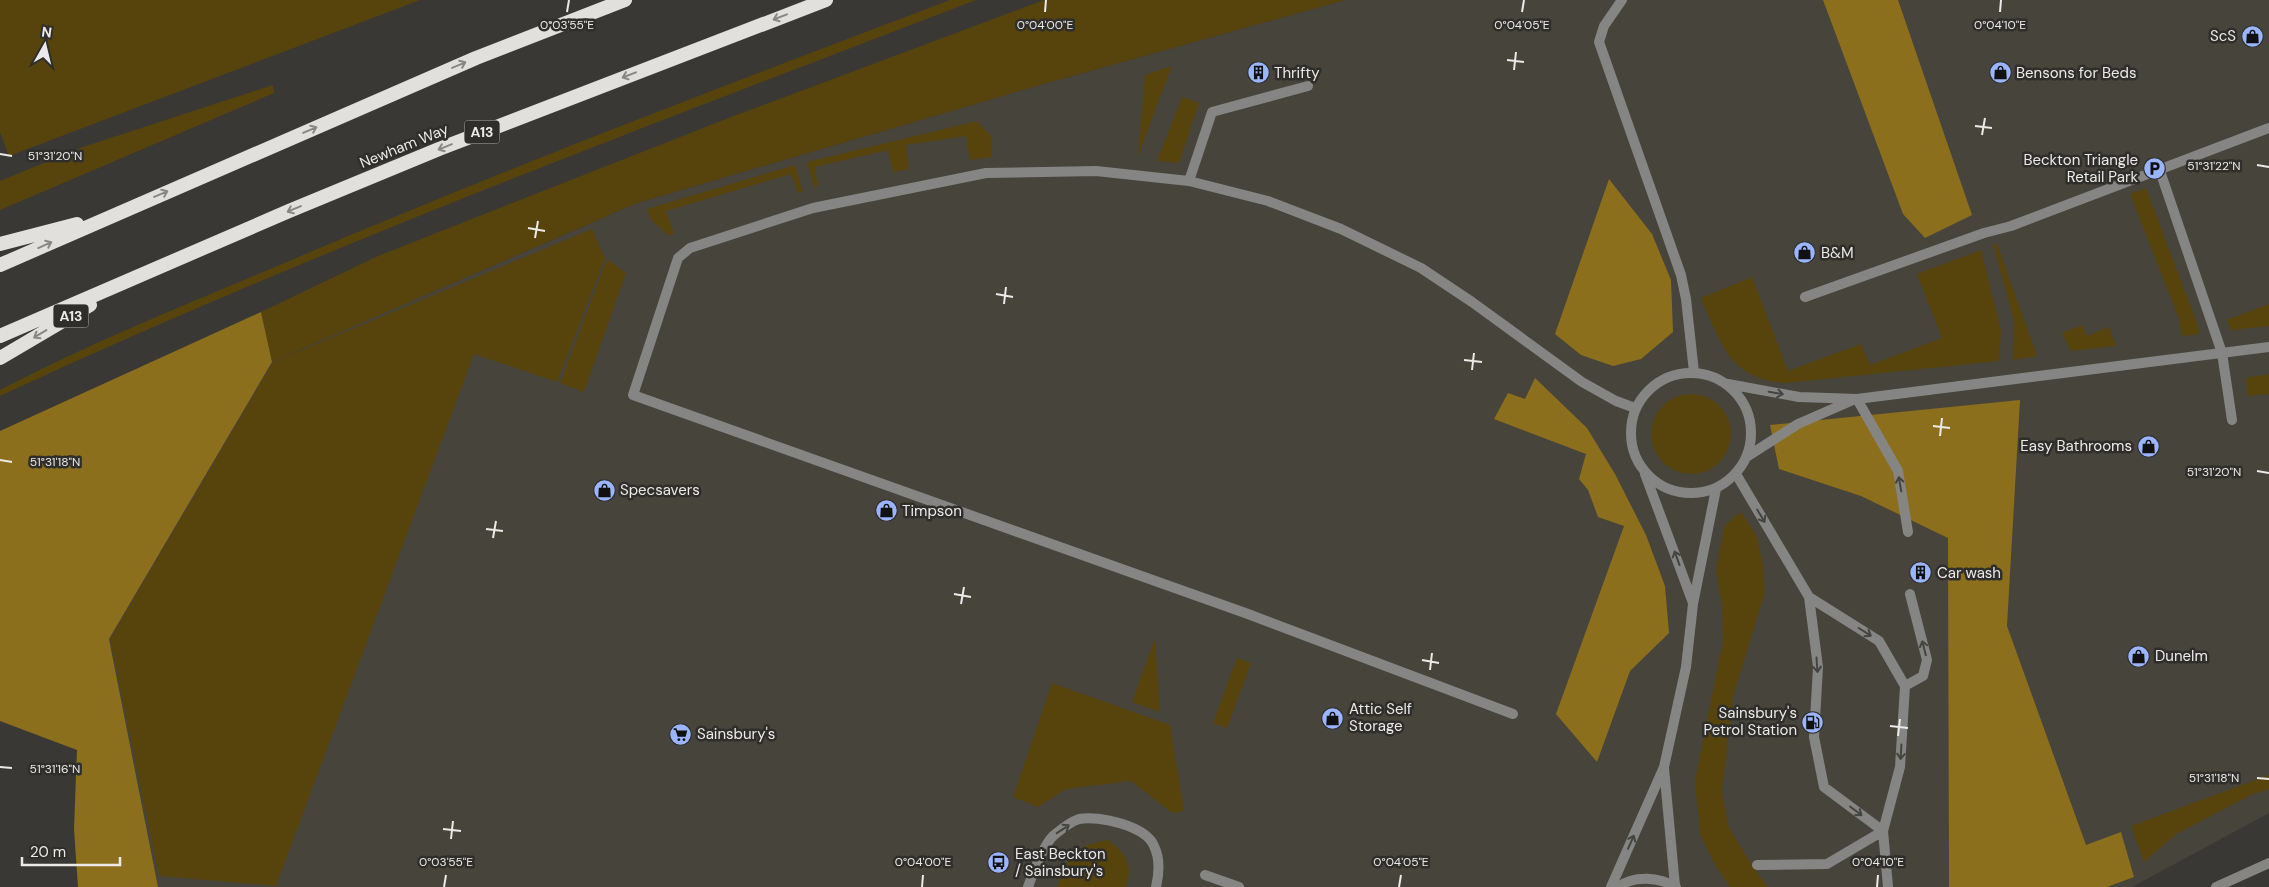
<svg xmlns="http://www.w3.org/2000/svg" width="2269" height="887" font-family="'DM Sans',sans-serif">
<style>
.built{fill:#47443c}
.green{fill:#57440d}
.forest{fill:#8c6f1c}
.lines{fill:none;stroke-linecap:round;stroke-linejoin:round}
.service{stroke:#858583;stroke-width:10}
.minor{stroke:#858583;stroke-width:10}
.tertiary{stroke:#858583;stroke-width:10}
.trunk{stroke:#e2e0dd;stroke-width:14}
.oneway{stroke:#888784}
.oneway2{stroke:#444441}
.ticks{fill:none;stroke:#ebeae9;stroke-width:2}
.labels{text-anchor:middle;stroke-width:5;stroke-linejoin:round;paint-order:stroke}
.shield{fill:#2f2e2b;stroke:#b3b2b0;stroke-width:1}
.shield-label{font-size:14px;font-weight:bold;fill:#ebeae9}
.poi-label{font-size:15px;fill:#ebeae9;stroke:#2f2e2b;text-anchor:start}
.street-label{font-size:15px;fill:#ebeae9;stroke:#2f2e2b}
.ticks-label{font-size:12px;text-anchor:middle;fill:#ebeae9;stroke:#2f2e2b;stroke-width:5;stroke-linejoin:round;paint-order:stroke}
</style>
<rect width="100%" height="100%" fill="#393835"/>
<path class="built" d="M1345 0H2269V813L2132 887H158L109 639 272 362 637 203 1040 85Z"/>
<path class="green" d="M0 0H420L9 156 0 132Z
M950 0H976C648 126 319 248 0 396V390C91 342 188 304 282 264 502 170 726 85 950 0Z
M1044 0H1345L1040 85 637 203 272 362 261 312 378 256 731 117Z
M1172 66 1138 156 1145 75Z
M273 85 274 93 0 210V181L83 147Z
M1182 97 1199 103 1179 163 1157 161Z
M977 121 991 136 992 157 970 160 966 136 906 145 909 169 893 172 888 150 815 167 818 186 814 187 807 162Z
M795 165 803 192 798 193 791 174 666 211 674 234 668 235 651 220 647 209Z
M2146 188 2197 323 2200 334 2182 336 2179 319 2130 194Z
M592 229 605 258 557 382 474 354 276 886 159 876 110 639 273 362Z
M1993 244H1997L2037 356 2013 360 2014 321Z
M1981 250 2001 330 1999 361 1786 383C1730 380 1720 342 1701 298L1752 277 1788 371 1861 344 1870 365 1942 338 1917 274Z
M607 259 626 273 584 392 560 383Z
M2269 304V326L2233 330 2230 328 2227 320Z
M2082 325 2087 336 2109 327 2116 346 2071 351 2062 333Z
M2269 374V394L2248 396 2246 378Z
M1651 434a40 40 0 1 1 80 0a40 40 0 1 1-80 0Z
M1742 513 1757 537 1763 565 1765 592 1733 697 1722 792 1729 828 1755 870 1768 887H1730L1715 865 1700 834 1695 781 1723 641 1722 605 1716 571 1724 527 1737 514Z
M1155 638 1160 712 1132 702Z
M1237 658 1251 663 1227 728 1213 723Z
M1052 683 1170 725 1184 811 1172 813 1131 781 1066 789 1038 807 1013 797Z
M2269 775V789L2253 794 2176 834 2144 862 2131 826Z
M1108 840C1126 854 1134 864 1126 887H1057C1069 855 1073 846 1108 840Z"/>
<path class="forest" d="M1823 0H1898L1972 215 1925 238 1903 214Z
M1609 179 1652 234 1671 280 1673 332 1641 359 1613 366 1581 355 1555 334Z
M261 312 272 362 109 639 158 887H78L74 829 77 750 0 721V431Z
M1535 378 1587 428 1615 474 1646 535 1665 586 1669 633 1630 671 1597 762 1556 714 1624 526 1598 517 1588 490 1579 479 1586 454 1494 419 1508 393 1525 399Z
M2020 400 2007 626 2086 845 2121 832 2134 877 2107 887H1949L1948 538 1861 496 1779 469 1770 425Z"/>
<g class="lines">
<path class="service" d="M1622 0 1604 26 1599 42 1681 275 1686 299 1694 372
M2160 171 2222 353 2232 420
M1189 181 1212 112 1308 86
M1805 297 1984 233 2011 226 2269 128
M1857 399 1898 471 1908 532
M1736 474 1809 597 1818 667 1814 737 1824 787 1883 831 1888 887
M1905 686 1923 676 1927 660 1910 594
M1513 714 1248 614 633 395 678 258 690 248 813 208 986 173 1096 171 1189 181 1268 201 1341 229 1421 268 1472 302 1582 382 1616 401 1635 408
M1757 865 1827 864 1883 831 1900 767 1905 686 1879 641 1809 597
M1205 875 1239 887
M1028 887C1033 873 1043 846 1053 836 1059 831 1072 821 1079 819 1099 815 1146 826 1154 846 1160 858 1159 874 1156 887"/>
<path class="minor" d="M1631 433a60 60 0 1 1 120 0a60 60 0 1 1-120 0Z
M1728 384 1799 397 1857 399 2269 347
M1748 456 1798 424 1853 400
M1645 474 1693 603
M1664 768 1675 886
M1611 887 1664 767 1686 667 1693 604 1716 489"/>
<path class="tertiary" d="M1618 887C1635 875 1659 877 1676 887
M2216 887 2269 863"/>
<path class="trunk" d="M0 244 77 224
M0 265 476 58 625 0
M0 336 289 211 439 149 826 0
M0 358 90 305"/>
</g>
<defs><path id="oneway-shaft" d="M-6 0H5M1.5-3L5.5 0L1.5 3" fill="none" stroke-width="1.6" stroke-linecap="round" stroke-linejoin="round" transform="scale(1.25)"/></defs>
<g class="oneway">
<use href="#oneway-shaft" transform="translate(780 17) rotate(159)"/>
<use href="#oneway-shaft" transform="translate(459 65) rotate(-23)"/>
<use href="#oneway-shaft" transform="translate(629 75) rotate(159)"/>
<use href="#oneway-shaft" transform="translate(310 130) rotate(-23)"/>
<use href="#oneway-shaft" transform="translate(445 147) rotate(158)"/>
<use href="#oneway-shaft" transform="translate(161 194) rotate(-23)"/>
<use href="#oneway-shaft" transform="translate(294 209) rotate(157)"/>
<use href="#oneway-shaft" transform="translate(45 245) rotate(-24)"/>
<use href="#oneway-shaft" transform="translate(40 334) rotate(149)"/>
</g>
<g class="oneway2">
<use href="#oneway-shaft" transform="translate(1776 393) rotate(10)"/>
<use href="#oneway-shaft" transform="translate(1900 484) rotate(-100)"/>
<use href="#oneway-shaft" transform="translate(1761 516) rotate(59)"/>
<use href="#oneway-shaft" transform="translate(1677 558) rotate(-110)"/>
<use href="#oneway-shaft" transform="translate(1865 632) rotate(32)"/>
<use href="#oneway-shaft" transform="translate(1924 648) rotate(-104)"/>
<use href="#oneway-shaft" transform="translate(1817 665) rotate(86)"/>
<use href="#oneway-shaft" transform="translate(1901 752) rotate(93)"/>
<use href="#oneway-shaft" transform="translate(1856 811) rotate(37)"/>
<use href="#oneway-shaft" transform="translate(1063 829) rotate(-33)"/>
<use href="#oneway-shaft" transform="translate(1631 842) rotate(-66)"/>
</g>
<path class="ticks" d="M567 12 569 0M1045 12 1046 0M1522 12 1524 0M2000 12 2001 0M1507 60 1524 62M1514 70 1516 52M1975 126 1992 128M1982 135 1985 118M0 154 12 156M2257 165 2269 167M528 228 545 231M535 238 538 221M996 294 1013 297M1004 304 1006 287M1464 360 1482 362M1472 370 1474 353M1933 426 1950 428M1940 436 1942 418M0 460 12 462M2257 471 2269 473M486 529 503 531M493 538 496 521M954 594 971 597M961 604 964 587M1422 660 1439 663M1430 670 1432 653M1890 726 1908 728M1898 736 1900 719M0 767 12 768M2257 778 2269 779M443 829 461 831M451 839 453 821M444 887 446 875M922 887 923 875M1399 887 1401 875M1877 887 1878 875"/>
<defs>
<symbol id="shop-disc" viewBox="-11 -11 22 22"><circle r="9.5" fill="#9ab5fd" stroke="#2f2e2b"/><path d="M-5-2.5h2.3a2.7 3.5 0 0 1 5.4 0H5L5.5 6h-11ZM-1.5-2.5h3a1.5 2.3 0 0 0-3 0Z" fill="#111"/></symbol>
<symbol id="building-disc" viewBox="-11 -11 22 22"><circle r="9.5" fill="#9ab5fd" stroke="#2f2e2b"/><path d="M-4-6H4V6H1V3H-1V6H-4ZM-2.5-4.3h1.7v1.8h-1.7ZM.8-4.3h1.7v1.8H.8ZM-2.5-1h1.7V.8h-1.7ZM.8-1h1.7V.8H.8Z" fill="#111"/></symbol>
<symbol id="parking-disc" viewBox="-11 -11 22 22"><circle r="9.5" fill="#9ab5fd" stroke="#2f2e2b"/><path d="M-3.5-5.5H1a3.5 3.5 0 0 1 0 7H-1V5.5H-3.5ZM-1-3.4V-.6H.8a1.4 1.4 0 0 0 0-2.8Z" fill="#111"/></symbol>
<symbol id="fuel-disc" viewBox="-11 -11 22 22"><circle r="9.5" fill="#9ab5fd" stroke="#2f2e2b"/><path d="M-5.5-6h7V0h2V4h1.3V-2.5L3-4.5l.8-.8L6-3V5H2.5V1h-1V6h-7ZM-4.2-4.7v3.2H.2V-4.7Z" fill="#111"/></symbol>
<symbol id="supermarket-disc" viewBox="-11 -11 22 22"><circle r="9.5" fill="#9ab5fd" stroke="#2f2e2b"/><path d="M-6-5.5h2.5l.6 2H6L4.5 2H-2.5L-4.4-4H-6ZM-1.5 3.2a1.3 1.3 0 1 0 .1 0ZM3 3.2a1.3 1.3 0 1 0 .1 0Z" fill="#111"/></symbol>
<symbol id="bus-disc" viewBox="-11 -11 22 22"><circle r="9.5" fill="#9ab5fd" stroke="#2f2e2b"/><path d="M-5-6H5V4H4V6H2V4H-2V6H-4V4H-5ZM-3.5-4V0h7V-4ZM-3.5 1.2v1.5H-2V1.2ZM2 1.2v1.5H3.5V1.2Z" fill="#111"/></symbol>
</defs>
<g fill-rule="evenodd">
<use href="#shop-disc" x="2240" y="24" width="25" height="25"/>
<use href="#building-disc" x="1246" y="60" width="25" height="25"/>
<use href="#shop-disc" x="1988" y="60" width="25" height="25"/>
<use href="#parking-disc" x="2142" y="156" width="25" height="25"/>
<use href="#shop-disc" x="1792" y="240" width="25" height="25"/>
<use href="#shop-disc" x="2136" y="434" width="25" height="25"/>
<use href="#shop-disc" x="592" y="478" width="25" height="25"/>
<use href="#shop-disc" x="874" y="498" width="25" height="25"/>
<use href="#building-disc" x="1908" y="560" width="25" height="25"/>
<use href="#shop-disc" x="2126" y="644" width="25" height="25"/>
<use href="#shop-disc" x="1320" y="706" width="25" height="25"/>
<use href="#fuel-disc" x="1800" y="710" width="25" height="25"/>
<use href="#supermarket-disc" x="668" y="722" width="25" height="25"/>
<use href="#bus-disc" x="986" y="850" width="25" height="25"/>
</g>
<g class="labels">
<g class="shield">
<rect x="464.5" y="120.5" width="35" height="23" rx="4"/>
<rect x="53.5" y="304.5" width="35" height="23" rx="4"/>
</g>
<g class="shield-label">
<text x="482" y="137">A13</text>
<text x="71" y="321">A13</text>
</g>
<g class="poi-label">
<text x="2236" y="41" text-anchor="end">ScS</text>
<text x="1274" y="78">Thrifty</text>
<text x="2016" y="78">Bensons for Beds</text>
<text x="2138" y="165" text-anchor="end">Beckton Triangle<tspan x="2138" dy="17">Retail Park</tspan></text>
<text x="1821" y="258">B&amp;M</text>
<text x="2132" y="451" text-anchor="end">Easy Bathrooms</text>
<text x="620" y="495">Specsavers</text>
<text x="902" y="516">Timpson</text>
<text x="1937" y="578">Car wash</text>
<text x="2155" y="661">Dunelm</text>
<text x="1349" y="714">Attic Self<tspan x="1349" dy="17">Storage</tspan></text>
<text x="1797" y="718" text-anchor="end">Sainsbury's<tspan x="1797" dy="17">Petrol Station</tspan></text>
<text x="697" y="739">Sainsbury's</text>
<text x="1015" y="859">East Beckton<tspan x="1015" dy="17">/ Sainsbury's</tspan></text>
</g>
<g class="street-label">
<text transform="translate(404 146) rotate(-22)" y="5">Newham Way</text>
</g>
</g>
<g class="ticks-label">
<text x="567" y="29">0°03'55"E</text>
<text x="1045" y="29">0°04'00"E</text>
<text x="1522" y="29">0°04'05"E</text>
<text x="2000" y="29">0°04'10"E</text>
<text x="55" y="160">51°31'20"N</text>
<text x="2214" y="170">51°31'22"N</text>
<text x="55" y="466">51°31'18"N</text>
<text x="2214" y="476">51°31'20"N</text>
<text x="55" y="773">51°31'16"N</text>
<text x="2214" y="782">51°31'18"N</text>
<text x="446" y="866">0°03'55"E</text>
<text x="923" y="866">0°04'00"E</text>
<text x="1401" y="866">0°04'05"E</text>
<text x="1878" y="866">0°04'10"E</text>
</g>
<g transform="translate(45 45) rotate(8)" stroke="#2f2e2b" stroke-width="4" paint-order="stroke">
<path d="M0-4L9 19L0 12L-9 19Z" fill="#ebeae9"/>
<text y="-8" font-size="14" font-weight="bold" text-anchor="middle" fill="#ebeae9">N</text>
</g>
<path d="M22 857v8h98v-8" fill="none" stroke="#ebeae9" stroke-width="2.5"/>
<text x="30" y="857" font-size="15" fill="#ebeae9" stroke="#2f2e2b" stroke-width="4" paint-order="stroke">20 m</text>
</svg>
